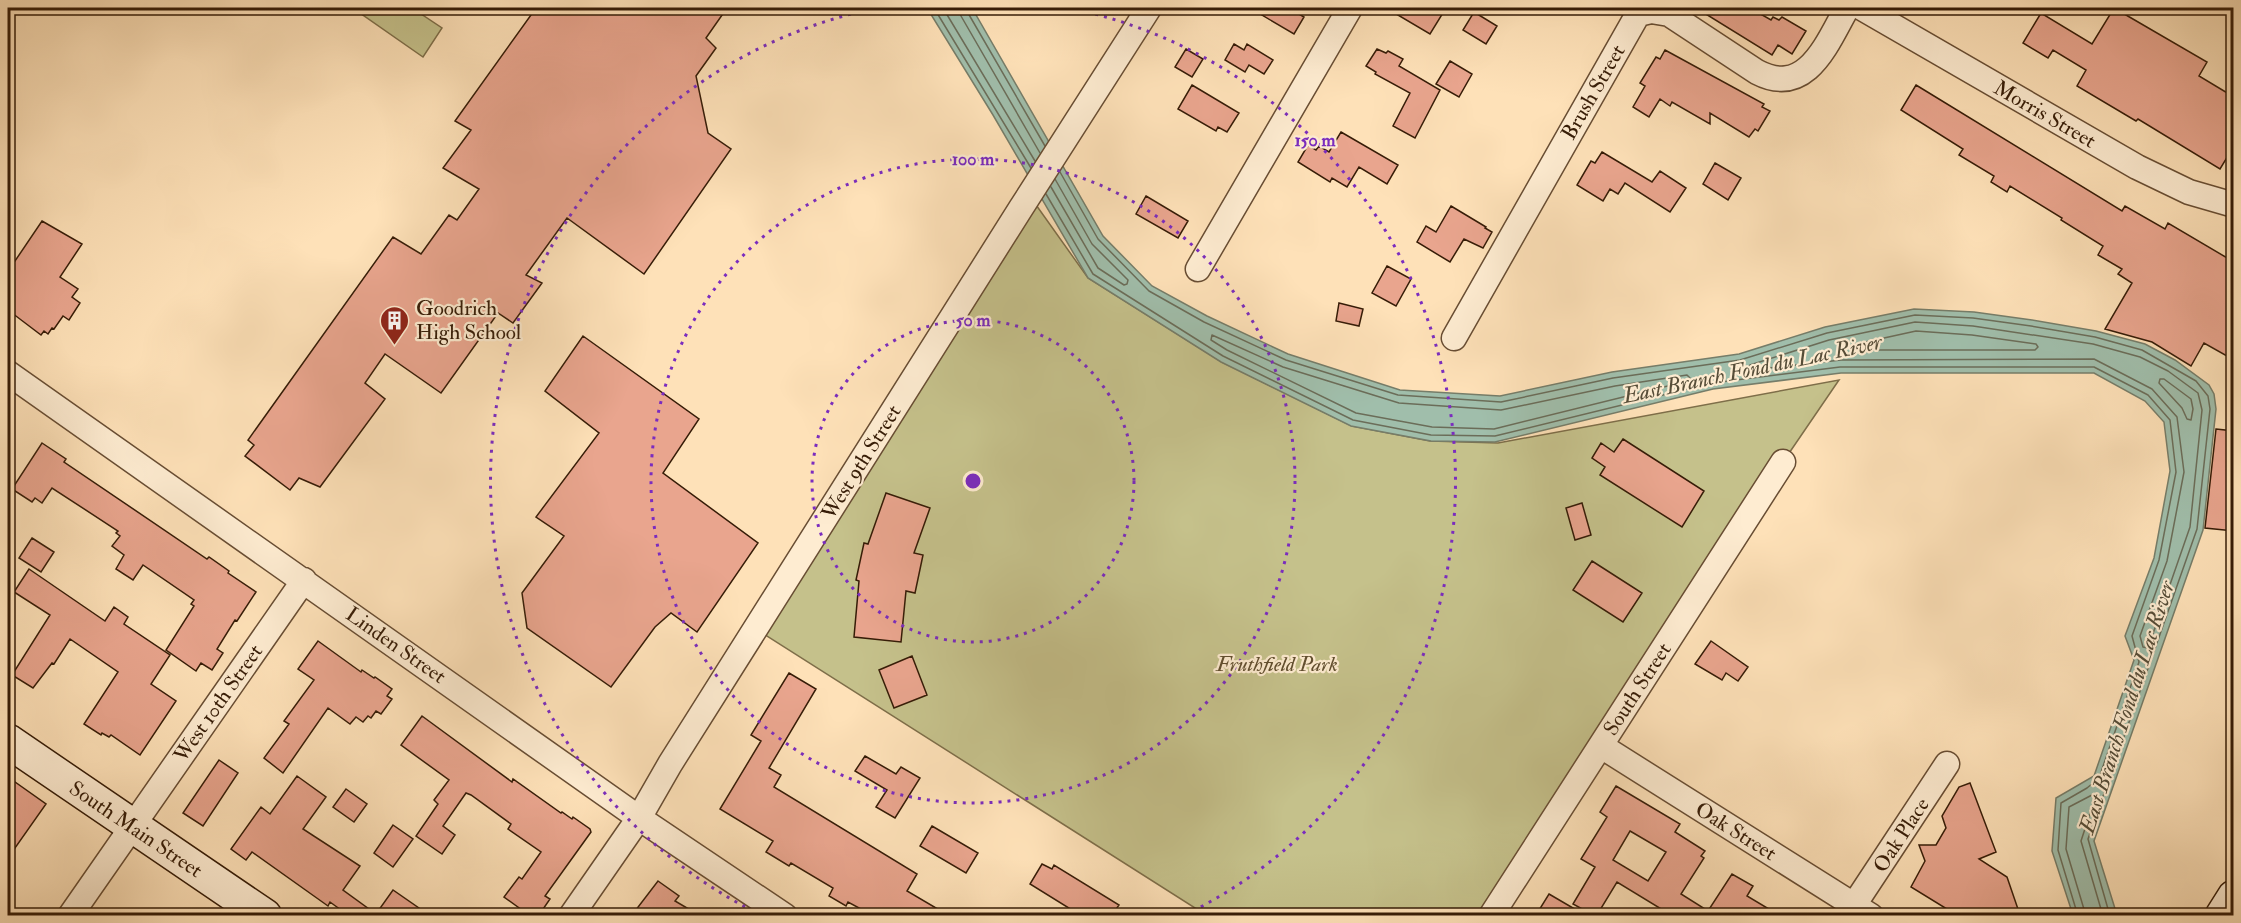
<svg xmlns="http://www.w3.org/2000/svg" width="2241" height="923" font-family="'IM FELL Double Pica',serif">
<style>
.green{fill:#c5c18b;stroke:#7e6e49;stroke-width:1.5}
.water{fill:#a0beab;stroke:#767d69;stroke-width:1.5}
.lines{fill:none;stroke-linecap:round;stroke-linejoin:round}
.shore{stroke:#6b6d59;stroke-width:1.5}
.building{fill:#e9a58e;stroke:#361c07;stroke-width:1.5;fill-rule:evenodd}
.minor-casing{stroke:#684d33;stroke-width:27}
.secondary-casing{stroke:#361c07;stroke-width:36}
.minor{stroke:#feecd1;stroke-width:24}
.secondary{stroke:#feecd1;stroke-width:33}
.ring{fill:none;stroke:#7b2cbf;stroke-width:3;stroke-dasharray:3 6}
.labels{text-anchor:middle;stroke-width:4.5;stroke-linejoin:round;paint-order:stroke}
.street-label{font-size:21px;fill:#361c07;stroke:#feecd1}
.poi-label{font-size:21px;fill:#361c07;stroke:#feecd1;text-anchor:start}
.park-label{font-size:21px;font-style:italic;fill:#614e2f;stroke:#feecd1}
.water-label{font-size:22px;font-style:italic;fill:#564d38;stroke:#feecd1}
.centre{fill:#7b2cbf;stroke:#feecd1;stroke-width:3}
.ring-label{font-size:18px;text-anchor:middle;font-weight:bold;fill:#7b2cbf;stroke:#feecd1;stroke-width:4.5;stroke-linejoin:round;paint-order:stroke}
</style>
<rect width="100%" height="100%" fill="#fee1b8"/>
<filter id="stains"><feTurbulence type="fractalNoise" baseFrequency=".00333" numOctaves="4"/><feColorMatrix values="0 0 0 0 .2 0 0 0 0 .09 0 0 0 0 .02 0 0 0 .5 -.17"/></filter>
<radialGradient id="worn" r=".72"><stop offset=".6" stop-color="#630" stop-opacity="0"/><stop offset="1" stop-color="#630" stop-opacity=".3"/></radialGradient>
<path class="green" d="M364 8H412L442 28 423 57 360 13Z
M1029 195 1088 278 1222 362 1352 426 1430 441 1498 443 1839 380 1783 462 1491 915H1206L756 629Z"/>
<path class="water" d="M927 8H972L1103 236 1152 286 1207 316 1288 354 1400 390 1500 396 1612 372 1739 354 1825 327 1914 309 1974 312 2032 320 2096 331 2145 344 2175 360 2209 385 2214 394 2216 409 2203 530 2094 841 2117 915H2073L2052 851 2056 798 2094 776 2134 660 2125 636 2154 558 2170 471 2164 422 2145 401 2094 373H1841L1713 389 1495 442 1431 441 1351 426 1221 362 1088 278 993 115Z"/>
<g class="lines">
<path class="shore" d="M934 8 1031 168
M943 8 1035 161
M959 8 961 16 1040 153
M967 8 968 13 1045 146
M1060 172 1098 239 1149 291 1204 322 1286 360 1398 395 1501 402 1613 378 1740 360 1827 333 1915 315 1973 318 2031 326 2095 337 2142 350 2196 381 2208 396 2210 409 2197 529 2088 839 2110 916
M1051 187 1098 268 1124 285 1127 284 1128 280 1092 244 1055 179
M1046 194 1093 274 1223 356 1353 420 1431 435 1495 436 1712 383 1840 367H2094L2148 395 2170 420 2176 472 2159 560 2132 636 2139 662 2099 778 2087 788 2061 803 2058 850 2078 916
M1915 322 1973 326 2093 344 2140 357 2168 371 2198 393 2202 410 2190 527 2148 648 2143 647 2140 636 2167 561 2184 472 2177 417 2152 389 2094 359 1841 360 1751 370 1748 368 1750 365 1829 340Z
M1916 331 1972 335 2036 344 2038 347 2035 350H1852L1849 348 1852 345Z
M1212 335 1283 367 1399 403 1501 410 1615 386 1687 375 1690 378 1688 381 1494 429 1432 427 1356 413 1227 350 1211 340Z
M2160 379H2164L2191 399 2193 409 2191 420 2187 419 2182 408 2159 383Z
M2086 916 2066 849 2069 807 2092 795 2095 798 2081 841 2103 916"/>
</g>
<path class="building" d="M536 8H727L706 38 716 48 696 76 708 133 731 149 644 274 567 218 526 275 542 283 513 323 498 313 441 393 385 354 365 383 385 399 320 487 299 478 290 490 245 456 254 445 248 440 393 237 421 254 449 215 457 220 479 189 443 168 471 130 455 121Z
M1250 8H1289L1304 17 1294 34Z
M1386 8H1446L1430 34Z
M1696 8H1750L1771 20 1773 17 1779 20 1782 17 1806 31 1792 54 1778 45 1772 55Z
M2114 8 2207 62 2199 76 2234 97V115L2227 125 2234 129V146L2220 169 2138 119 2136 121 2077 86 2086 70 2053 50 2048 58 2023 43 2041 13 2092 44Z
M1474 12 1497 26 1486 44 1463 30Z
M1234 44 1244 50 1247 44 1273 60 1264 74 1249 65 1245 72 1225 60Z
M1186 49 1203 59 1192 77 1175 67Z
M1377 49 1386 53 1388 51 1403 59 1399 66 1440 90 1415 138 1393 126 1410 93 1375 74 1376 72 1366 66Z
M1665 50 1764 104 1762 107 1770 111 1758 131 1755 129 1749 137 1710 113V124L1672 102 1670 106 1660 99 1649 117 1633 107 1645 86 1640 83 1656 57 1660 59Z
M1450 61 1472 74 1459 97 1436 84Z
M1192 85 1239 113 1227 132 1218 127 1216 131 1178 109Z
M1916 85 2122 211 2125 206 2165 229 2168 223 2234 262V360L2204 343 2191 366 2152 342 2105 329 2132 283 2118 274 2122 269 2098 255 2103 246 2061 220 2062 218 2010 186 2007 192 1991 182 1994 176 1959 155 1963 149 1901 110Z
M1341 132 1398 165 1387 184 1359 167 1347 187 1332 178 1330 182 1298 162 1308 145 1316 150 1319 146 1329 152Z
M1602 152 1652 182 1660 171 1686 188 1670 212 1625 183 1618 194 1610 189 1603 201 1577 185 1591 161 1595 163Z
M1715 163 1741 178 1728 200 1703 184Z
M1146 196 1188 221 1178 238 1136 214Z
M1451 206 1486 227 1485 228 1492 232 1483 248 1464 239 1450 262 1417 242 1426 226 1436 232Z
M42 221 82 244 60 277 78 289 72 297 80 303 69 320 63 316 54 329 52 328 48 334 44 331 41 335 8 310V256L15 261Z
M1387 266 1411 279 1396 306 1372 293Z
M1339 303 1363 309 1359 326 1336 321Z
M583 336 699 419 663 473 758 543 697 632 671 613 655 627 611 687 527 628 522 593 564 536 536 517 599 433 545 391Z
M2216 429 2234 431V531L2205 528Z
M1623 439 1704 491 1682 527 1600 475 1605 467 1592 458 1601 443 1614 452Z
M42 443 66 459 64 462 207 559 209 557 229 571 228 573 256 592 237 621 235 620 217 649 223 653 212 670 201 663 196 671 166 650 194 606 191 604 194 600 143 565 133 580 116 569 124 555 112 546 120 536 116 533 118 531 52 488 42 503 35 498 32 502 12 489Z
M886 493 930 508 914 553 923 555 915 593 906 591 901 642 854 637 859 581 856 580 864 543 868 544Z
M1582 503 1591 535 1575 540 1566 508Z
M32 538 54 552 41 572 19 558Z
M1592 561 1642 593 1623 622 1573 590Z
M29 569 105 621 114 607 128 617 124 624 170 655 151 684 176 701 140 755 111 735 109 737 102 733 101 735 84 724 118 672 70 639 54 664 52 663 33 688 12 675 50 615 14 592Z
M318 641 361 672 362 670 374 678 375 677 392 689 387 696 392 699 381 714 376 711 371 718 368 716 363 722 356 717 350 724 328 708 283 773 264 758 289 724 284 721 314 680 298 669Z
M1711 641 1748 667 1738 681 1726 673 1722 680 1695 664Z
M912 656 927 695 894 708 879 670Z
M789 673 816 689 769 768 781 775 774 787 917 874 907 891 948 915H872L848 902 846 906 829 896 833 888 791 863 789 866 766 852 773 841 720 809 761 741 751 735Z
M422 716 512 782 513 779 561 813 562 812 572 819 573 817 590 829 591 832 545 896 550 899 539 915H529L504 897 519 877 522 879 541 852 508 829 511 824 471 795 466 793 443 826 455 835 442 854 416 836 438 804 434 800 449 780 401 745Z
M865 756 896 774 901 767 920 778 895 818 876 807 887 790 855 771Z
M219 760 238 773 203 826 183 813Z
M297 776 326 797 303 829 360 866 343 890 376 914 393 890 429 915H348L330 902 328 906 252 852 246 860 231 849 261 807 270 814Z
M8 777 46 804 8 858Z
M1970 783 1996 852 1979 859 2007 877 2020 915H1943L1947 909 1911 887 1925 861 1919 845H1936L1946 828 1942 816 1959 787Z
M1616 786 1680 824 1675 832 1705 851 1701 856 1704 858 1681 894 1708 911 1732 874 1753 886 1747 896 1779 915H1671L1617 882 1597 915H1593L1573 904 1595 867 1581 859 1607 817 1600 812ZM1630 831 1666 852 1648 881 1613 860Z
M346 789 367 804 354 822 333 807Z
M393 825 413 839 393 867 374 853Z
M932 826 978 853 966 873 920 846Z
M1042 864 1052 869 1054 865 1119 905 1112 915H1080L1030 884Z
M658 881 679 896 675 901 699 915H632Z
M1549 894 1585 915H1536Z"/>
<g class="lines">
<defs>
<path id="minor" d="M1862 8 2137 167 2189 192 2234 205
M1198 269 1350 8
M1454 338 1638 14 1651 11 1669 14 1757 72C1807 98 1827 43 1847 8
M8 373 639 818 785 916
M1601 746 1871 916
M1854 905 1947 764
M70 916 304 580
M571 916 639 818 670 764 1021 208 1149 8
M1491 916 1783 462"/>
<path id="secondary" d="M8 741 265 916
M2222 916 2234 897"/>
</defs>
<use href="#minor" class="minor-casing"/>
<use href="#secondary" class="secondary-casing"/>
<use href="#minor" class="minor"/>
<use href="#secondary" class="secondary"/>
</g>
<g class="ring">
<circle cx="973" cy="481" r="161"/>
<circle cx="973" cy="481" r="322"/>
<path d="M761 915A483 483 0 0 1 877 8M1069 8A483 483 0 0 1 1185 915"/>
</g>
<defs>
<symbol id="building-pin" viewBox="-11 -11 22 30"><path d="M0 17L-7.5 6A9.5 9.5 0 1 1 7.5 6Z" fill="#8f2418" stroke="#feecd1"/><path d="M-4-6H4V6H1V3H-1V6H-4ZM-2.5-4.3h1.7v1.8h-1.7ZM.8-4.3h1.7v1.8H.8ZM-2.5-1h1.7V.8h-1.7ZM.8-1h1.7V.8H.8Z" fill="#fff"/></symbol>
</defs>
<g fill-rule="evenodd">
<use href="#building-pin" x="378" y="304" width="33" height="45"/>
</g>
<g class="labels">
<g class="street-label">
<text transform="translate(1593 92) rotate(-60)" y="7">Brush Street</text>
<text transform="translate(2045 114) rotate(30)" y="7">Morris Street</text>
<text transform="translate(861 462) rotate(-58)" y="7">West 9th Street</text>
<text transform="translate(396 645) rotate(35)" y="7">Linden Street</text>
<text transform="translate(1637 689) rotate(-57)" y="7">South Street</text>
<text transform="translate(218 703) rotate(-55)" y="7">West 10th Street</text>
<text transform="translate(136 829) rotate(34)" y="7">South Main Street</text>
<text transform="translate(1736 831) rotate(32)" y="7">Oak Street</text>
<text transform="translate(1901 835) rotate(-57)" y="7">Oak Place</text>
</g>
<g class="poi-label">
<text x="416" y="315">Goodrich<tspan x="416" dy="24">High School</tspan></text>
</g>
<g class="park-label">
<text x="1277" y="671">Fruthfield Park</text>
</g>
<g class="water-label">
<text transform="translate(1752 368) rotate(-12)" y="8">East Branch Fond du Lac River</text>
<text transform="translate(2126 707) rotate(-72)" y="8">East Branch Fond du Lac River</text>
</g>
</g>
<circle cx="973" cy="481" r="9" class="centre"/>
<g class="ring-label">
<text x="1315" y="146">150 m</text>
<text x="973" y="165">100 m</text>
<text x="973" y="326">50 m</text>
</g>
<rect width="2241" height="923" fill="none" stroke="#fee1b8" stroke-width="30"/>
<rect x="9" y="9" width="2223" height="905" fill="none" stroke="#361c07" stroke-width="3"/>
<rect x="15" y="15" width="2211" height="893" fill="none" stroke="#361c07" stroke-width="1.5"/>
<rect width="100%" height="100%" filter="url(#stains)"/>
<rect width="100%" height="100%" fill="url(#worn)"/>
</svg>
